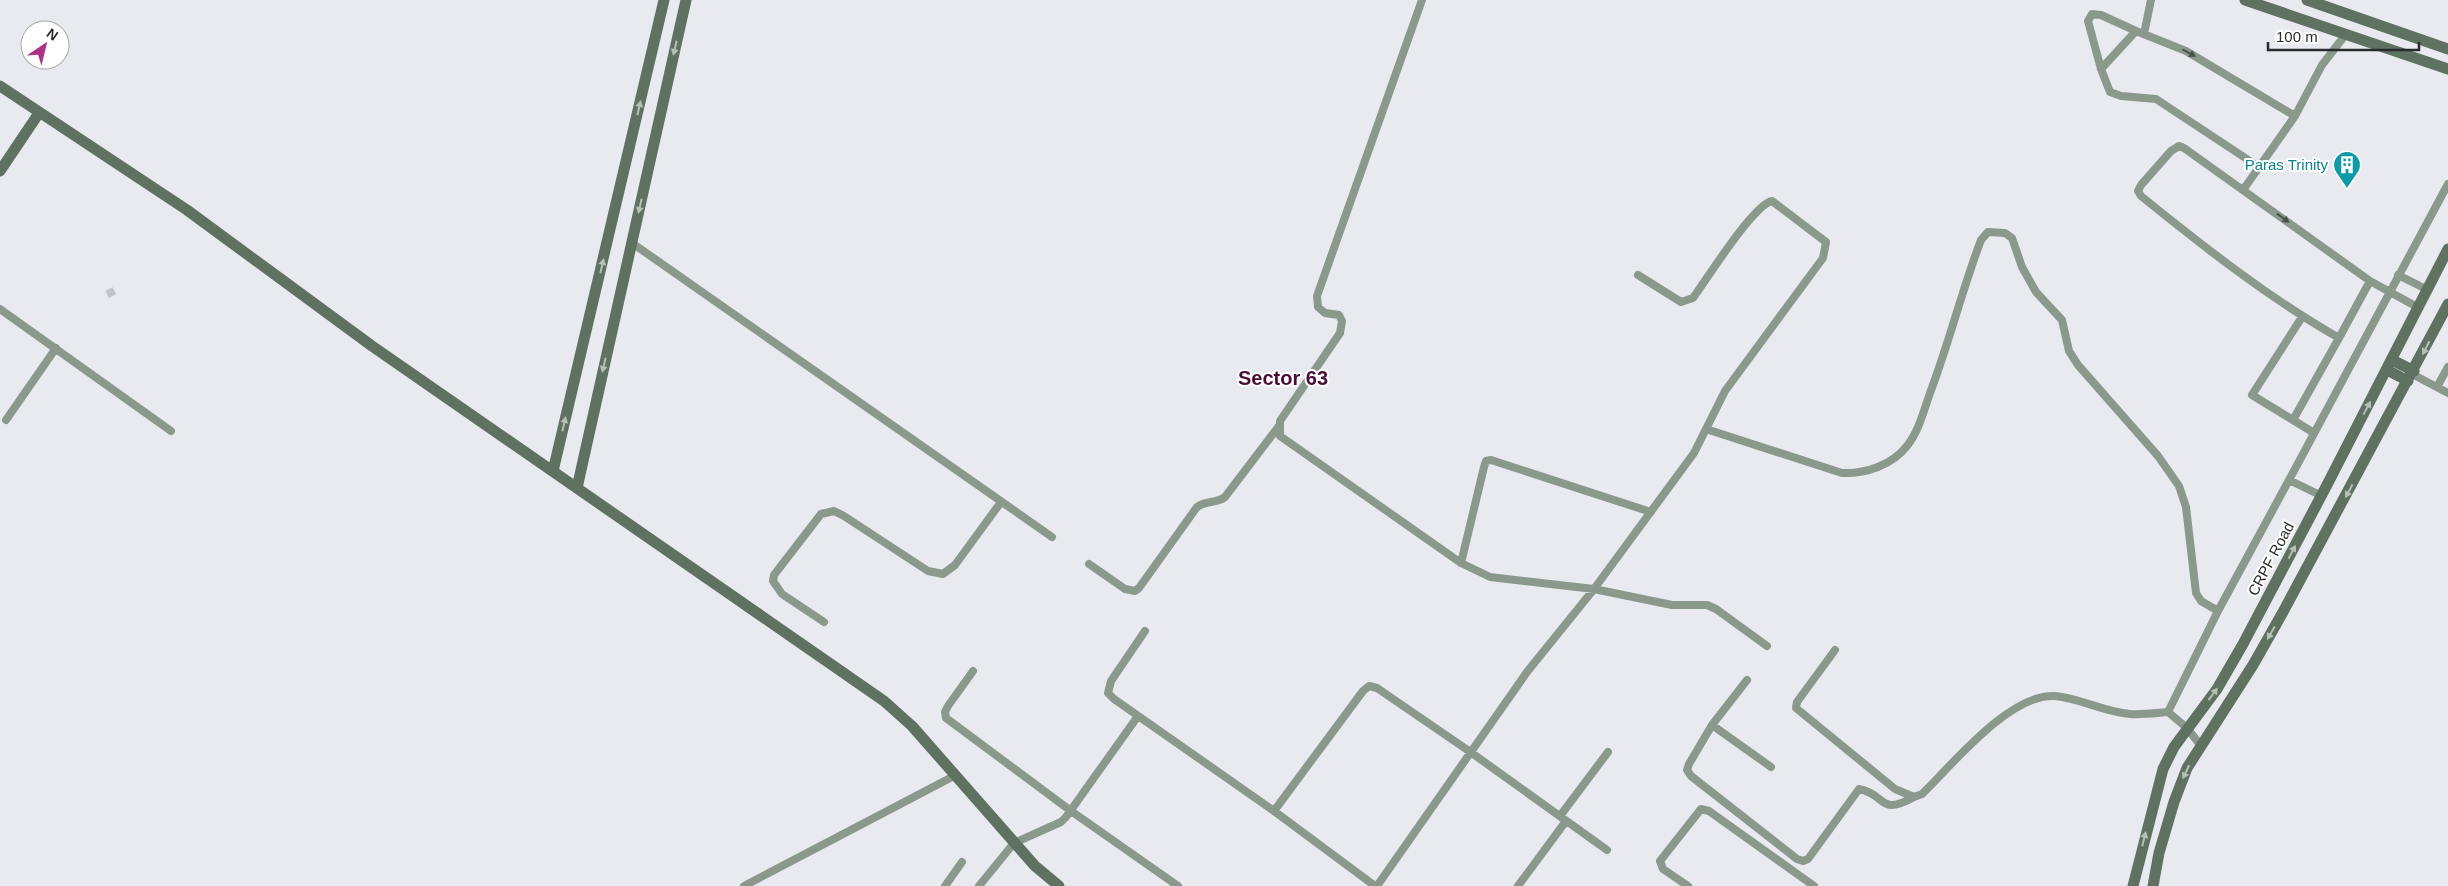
<svg xmlns="http://www.w3.org/2000/svg" width="2448" height="886" font-family="Helvetica,sans-serif">
<style>
.lines{fill:none;stroke-linecap:round;stroke-linejoin:round}
.street-tunnel{stroke:#c2c4c9;stroke-width:8;stroke-dasharray:8 4;stroke-linecap:butt}
.street{stroke:#8b988c;stroke-width:8}
.secondary{stroke:#5f7160;stroke-width:11}
.oneway{fill:#b7bfb7}
.oneway2{fill:#4c514e}
.labels{text-anchor:middle;stroke-width:4;stroke-linejoin:round;paint-order:stroke}
.culture-label{font-size:15px;fill:#0d838f;stroke:#fff;text-anchor:end}
.street-label{font-size:15px;fill:#2a2b2d;stroke:#fff}
.district-label{font-size:20px;font-weight:bold;fill:#470d35;stroke:#fff}
</style>
<rect width="100%" height="100%" fill="#e8eaf0"/>
<g class="lines">
<path class="street-tunnel" d="M109 289 113 297"/>
<path class="street" d="M1422 0 1317 296 1318 307 1325 313 1339 315 1342 321 1340 333 1280 421V436L1461 563 1490 577 1594 589 1672 605H1707L1716 609 1767 646
M2136 31 2101 15 2092 14 2088 21 2101 69 2110 92 2121 96 2156 99 2259 167
M2144 34 2151 0
M2101 69 2136 31 2186 51 2295 116
M2243 190 2295 116 2322 65 2346 34
M632 243 1052 537
M2398 275 2428 290
M2370 281 2339 338C2269 298 2204 247 2141 196L2138 191 2141 185 2171 151 2179 146 2184 148 2370 281 2419 308
M0 309 171 431
M2302 317 2252 395 2293 420 2339 338
M2412 374 2448 393
M2437 387 2448 367
M6 420 56 348
M2293 420 2314 433
M1706 429 1842 473C1866 474 1892 465 1907 446 1919 431 1924 410 1930 393 1949 343 1962 290 1981 240L1988 232 2005 233 2012 238 2022 267 2036 292 2062 320 2069 351 2078 365 2158 456 2179 486 2186 507 2196 593 2201 601 2218 611 2289 480 2322 496
M2289 480 2448 184
M1461 563 1484 467 1486 461 1491 460 1651 512
M1089 564 1125 589 1135 591 1139 588 1197 507C1206 500 1216 504 1225 497L1279 426
M824 622 782 594 773 581 774 575 821 514 834 511 844 516 928 571 943 574 955 565 1001 502
M1145 631 1111 681 1108 693 1114 699 1274 811 1375 886
M1835 650 1797 702 1796 708 1895 789 1914 797 1922 794C1952 765 2010 693 2055 696 2080 698 2104 712 2130 714 2142 715 2156 713 2168 712L2187 728 2201 746
M973 671 948 706 945 712 946 718 1071 811 1178 886
M1747 680 1712 725 1689 764 1687 770 1691 776 1797 859 1803 861 1808 859 1859 789C1887 794 1878 817 1914 797
M2168 712 2218 611
M1712 725 1771 767
M1274 811 1363 691 1369 686 1377 688 1469 751 1607 850
M1560 816 1608 752
M744 886 954 776
M945 886 962 862
M979 886 1014 843 1061 822 1066 817 1138 716
M1377 886 1527 672 1594 589 1694 453 1725 391 1823 258 1826 242 1772 201C1753 205 1707 279 1693 298L1681 302 1638 275
M1518 886 1566 821
M1688 886 1663 869 1660 861 1701 809 1709 811 1814 886"/>
<path class="secondary" d="M2245 0 2448 69
M2307 0 2448 49
M0 86 187 210 372 346 884 701 912 726 1035 866 1059 886
M0 171 39 113
M2392 360 2414 371
M2387 370 2408 381
M553 471 664 0
M577 488 686 0
M2133 886 2163 769 2174 747 2217 689 2243 644 2328 483 2448 249
M2153 886 2159 853 2174 802 2187 768 2253 665 2283 612 2448 304"/>
</g>
<defs><path id="oneway-solid" d="M-6-.8H1V-3.2L6.5 0L1 3.2V.8H-6Z" transform="scale(1.25)"/></defs>
<g class="oneway">
<use href="#oneway-solid" transform="translate(675 48) rotate(103)"/>
<use href="#oneway-solid" transform="translate(639 108) rotate(-77)"/>
<use href="#oneway-solid" transform="translate(640 206) rotate(103)"/>
<use href="#oneway-solid" transform="translate(602 266) rotate(-77)"/>
<use href="#oneway-solid" transform="translate(2426 348) rotate(117)"/>
<use href="#oneway-solid" transform="translate(604 365) rotate(103)"/>
<use href="#oneway-solid" transform="translate(2367 408) rotate(-62)"/>
<use href="#oneway-solid" transform="translate(564 424) rotate(-77)"/>
<use href="#oneway-solid" transform="translate(2349 491) rotate(118)"/>
<use href="#oneway-solid" transform="translate(2292 552) rotate(-62)"/>
<use href="#oneway-solid" transform="translate(2271 633) rotate(120)"/>
<use href="#oneway-solid" transform="translate(2213 694) rotate(-54)"/>
<use href="#oneway-solid" transform="translate(2186 772) rotate(115)"/>
<use href="#oneway-solid" transform="translate(2144 839) rotate(-76)"/>
</g>
<g class="oneway2">
<use href="#oneway-solid" transform="translate(2189 53) rotate(28)"/>
<use href="#oneway-solid" transform="translate(2283 218) rotate(36)"/>
</g>
<defs>
<symbol id="building-pin" viewBox="-11 -11 22 30"><path d="M0 17L-7.5 6A9.5 9.5 0 1 1 7.5 6Z" fill="#0f9aa8" stroke="#fff"/><path d="M-4-6H4V6H1V3H-1V6H-4ZM-2.5-4.3h1.7v1.8h-1.7ZM.8-4.3h1.7v1.8H.8ZM-2.5-1h1.7V.8h-1.7ZM.8-1h1.7V.8H.8Z" fill="#fff"/></symbol>
</defs>
<g fill-rule="evenodd">
<use href="#building-pin" x="2331" y="149" width="32" height="43"/>
</g>
<g class="labels">
<g class="culture-label">
<text x="2328" y="170">Paras Trinity</text>
</g>
<g class="street-label">
<text transform="translate(2271 559) rotate(-62)" y="5">CRPF Road</text>
</g>
<g class="district-label">
<text x="1283" y="385">Sector 63</text>
</g>
</g>
<g transform="translate(45 45) rotate(35)"><circle r="24" fill="#ffffff" stroke="#aaaaab"/>
<path d="M0-4L9 19L0 12L-9 19Z" fill="#ac3286"/>
<text y="-8" font-size="14" font-weight="bold" text-anchor="middle" fill="#2a2b2d">N</text>
</g>
<path d="M2268 42v8h151v-8" fill="none" stroke="#2a2b2d" stroke-width="2.5"/>
<text x="2276" y="42" font-size="15" fill="#2a2b2d" stroke="#ffffff" stroke-width="4" paint-order="stroke">100 m</text>
</svg>
